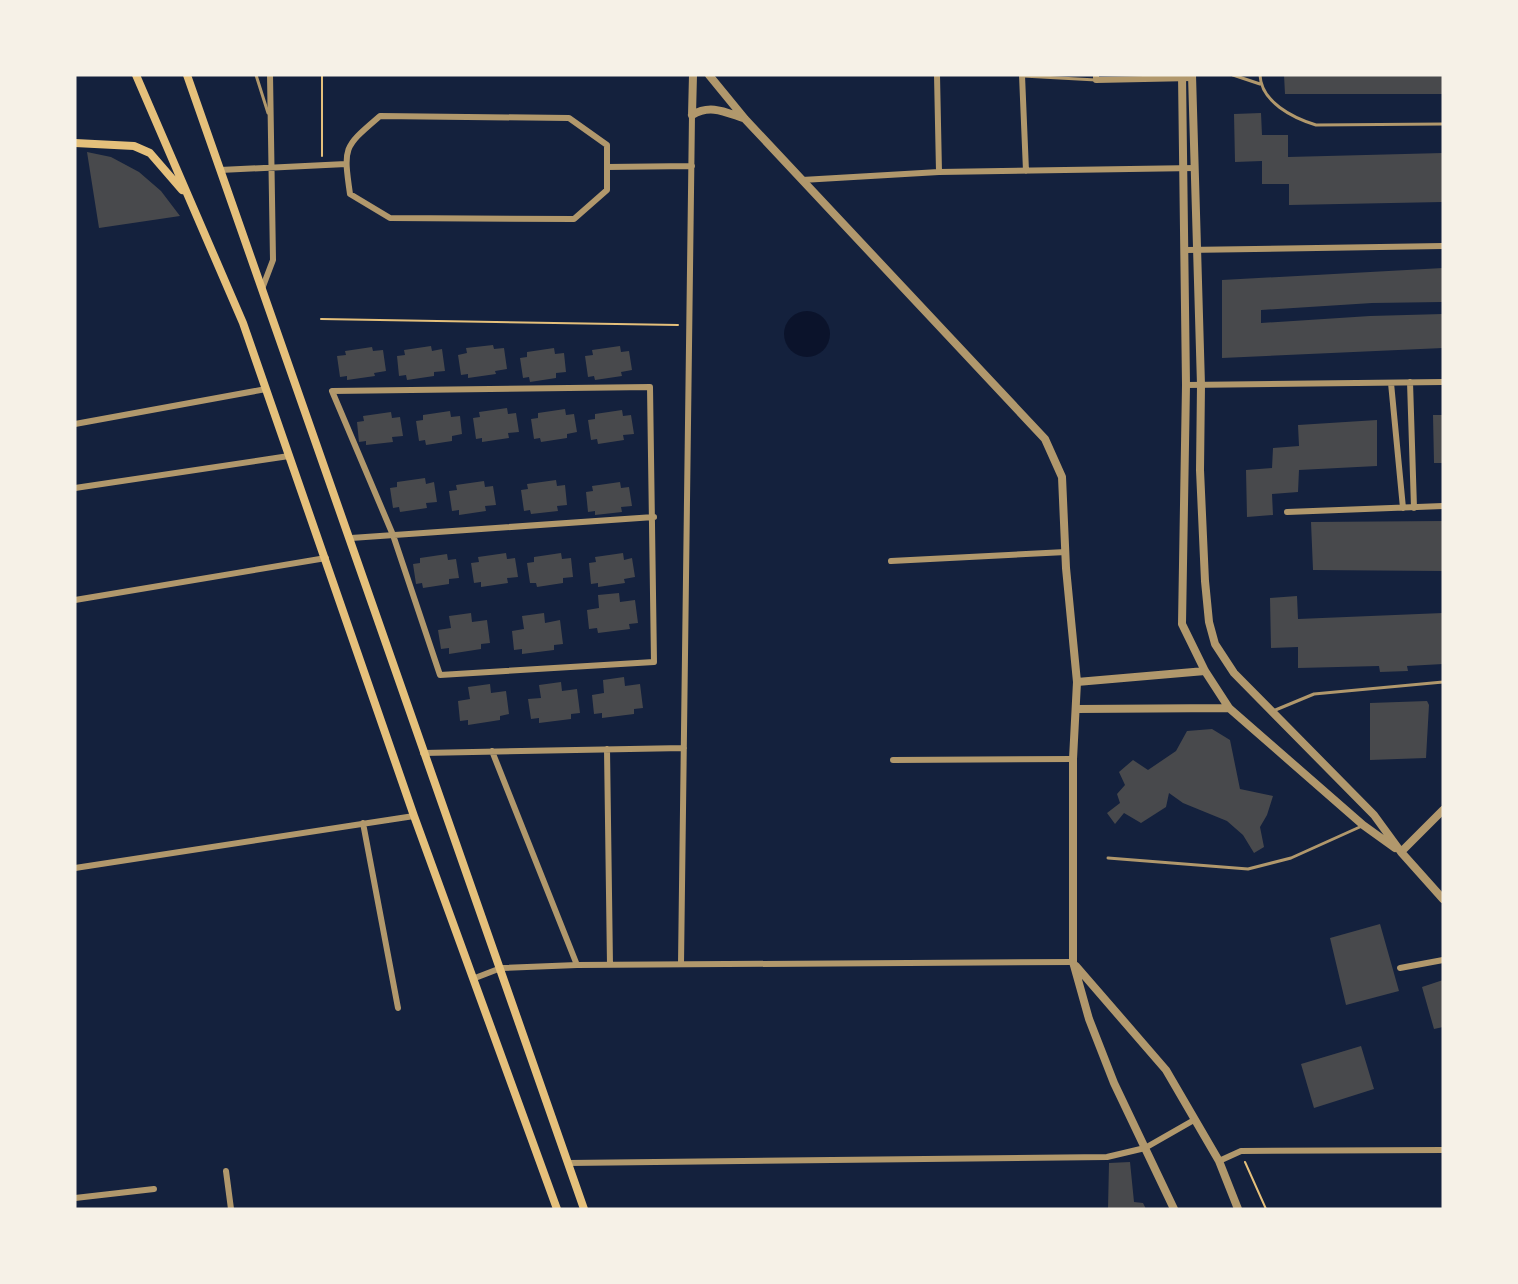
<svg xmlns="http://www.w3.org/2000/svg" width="1518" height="1284" font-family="Mulish,sans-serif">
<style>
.water{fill:#0b132b}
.building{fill:#48494c}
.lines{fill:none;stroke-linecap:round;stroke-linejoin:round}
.path{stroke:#e5c07b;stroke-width:2}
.service{stroke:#b1986c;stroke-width:3}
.minor{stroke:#b1986c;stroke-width:6}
.tertiary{stroke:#b1986c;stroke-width:8}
.secondary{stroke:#e5c07b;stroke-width:8}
</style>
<rect width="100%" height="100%" fill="#14213d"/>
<path class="water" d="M784 334a23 23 0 1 1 46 0a23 23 0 1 1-46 0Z"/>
<path class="building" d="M1284 75H1443V94H1285Z
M1261 113 1262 135H1288V157L1443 153V202L1289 205V184H1262V161L1235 162 1234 114Z
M87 152 111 157 139 172 161 191 180 216 99 228Z
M1443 268V302L1372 303 1261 310V323L1370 316 1443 314V348L1222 358V280Z
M493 345 494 349 504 348 507 369 495 371 496 374 468 378V374L461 375 458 355 467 353 466 348Z
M431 346 432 351 442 349 445 371 434 372V376L407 380 406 375 399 376 397 356 405 355 404 350Z
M620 346 621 352 629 351 632 370 621 372 622 376 595 380 594 376 588 377 585 356 593 355 592 350Z
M372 347 373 351 383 350 386 371 374 373 375 376 347 380V376L340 377 337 356 346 355 345 351Z
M554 348 555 354 564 353 566 372 556 373V378L530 382 529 377 523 378 520 358 527 357V352Z
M507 408 508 414 516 413 519 432 508 433 509 438 482 442V438L476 439 473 418 480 417 479 412Z
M565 409 566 415 574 414 577 432 567 434V438L541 442 540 438 534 439 531 419 538 418V413Z
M622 410 623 416 631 415 634 434 623 435 624 440 598 444 597 439 591 440 588 420 595 419V414Z
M450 411 451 417 460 416 462 434 452 436V441L426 445 425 440 419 441 416 421 423 420V415Z
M391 412 392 418 400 417 403 436 392 437 393 442 366 445V441L359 442 357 422 364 421 363 416Z
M1433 415H1443V463H1434Z
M1377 420V466L1299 470 1298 492 1272 494 1273 515 1247 517 1246 470 1272 468 1273 448 1299 446 1298 425Z
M425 478 426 484 434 482 437 502 426 503 427 508 400 512 399 507 393 508 390 488 397 487V482Z
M556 480 557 486 565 485 567 505 557 506 558 511 531 514 530 510 524 511 521 490 528 489 527 484Z
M484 481 485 487 493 486 496 505 485 506 486 511 459 515V510L452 511 449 491 457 490 456 485Z
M620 482 621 488 629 487 632 506 621 507 622 512 595 515V511L588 512 586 492 593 491 592 486Z
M1443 521V571L1313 570 1311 522Z
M506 553 507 559 515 558 518 577 507 578 508 583 481 587V582L474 583 471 563 479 562 478 557Z
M561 553 562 559 571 558 573 577 563 578V583L537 587 536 583H530L527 563 534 562V557Z
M623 553 624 560 632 558 635 577 624 579 625 583 598 587V583L591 584 589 563 596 562 595 557Z
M447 554 448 560 456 559 459 578 449 579V584L423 588 422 583 416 584 413 564 420 563V558Z
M619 593 620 602 635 600 638 623 629 624 630 629 598 633 597 628 589 629 587 610 599 608 598 595Z
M1297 596 1298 619 1443 613V664L1407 666 1408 671 1380 672 1379 666 1298 668V647L1271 648 1270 598Z
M471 613 472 622 487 620 490 643 481 644V649L449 654V648L441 649 438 630 451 628 449 616Z
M544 613 545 623 560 620 563 644 554 645V650L522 654V649L514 650 512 631 524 629 522 616Z
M624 677 625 686 640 684 643 708 634 709V714L602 718V713L594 714 592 695 604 693 603 680Z
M561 682 562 691 577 689 580 713 571 714V719L539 723V718L531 719 528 699 541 698 539 685Z
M490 684 491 693 506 691 509 714 500 716V720L468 725V720L460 721 458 701 470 699 468 687Z
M1427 701 1429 705 1426 758 1370 760V703Z
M1212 729 1230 740 1240 789 1273 796 1267 815 1260 827 1264 847 1254 853 1243 835 1227 821 1183 803 1169 793 1166 807 1141 823 1124 813 1115 824 1107 813 1120 803 1117 794 1125 785 1119 772 1133 760 1148 770 1176 751 1187 731Z
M1380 924 1399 991 1346 1005 1330 938Z
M1443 980V1027L1434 1029 1422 987Z
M1361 1046 1374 1089 1314 1108 1301 1064Z
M1130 1162 1134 1202 1143 1203 1146 1209H1108L1109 1163Z"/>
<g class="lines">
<path class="path" d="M322 156V75
M321 319 678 325
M1245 1162 1266 1209"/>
<path class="service" d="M256 75 268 113
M1233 75 1260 84
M1260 75C1261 102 1293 118 1316 125L1443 124
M1023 76 1096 80
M1273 711 1314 694 1443 682
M1108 858 1248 869 1291 858 1362 826"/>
<path class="minor" d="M937 75 939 172
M1022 75 1026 171
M1096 75V80L1192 78
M380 116 569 118 607 145V190L574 219 390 218 350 194C343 146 344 147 380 116Z
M607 167 692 166
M220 170 346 164
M802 180 939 172 1195 168
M1186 250 1443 246
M262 289 273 260 270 75
M1410 382 1414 508
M1391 383 1403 508
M1186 385 1443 382
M650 387 654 662 440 675 393 535 332 391Z
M75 424 266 389
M75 488 289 456
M1287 512 1443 506
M351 538 654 517
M891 561 1066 552
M75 600 326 558
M607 749 610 965
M492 751 577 965
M423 753 684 748
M893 760 1073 759
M363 823 398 1008
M75 868 414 816
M681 964 692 115
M1400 968 1443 960
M475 978 501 968 577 965 1073 962
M1219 1161 1241 1151 1443 1150
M568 1163 1107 1157 1145 1148 1194 1120
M226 1171 231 1209
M75 1198 154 1189"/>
<path class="tertiary" d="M709 75 745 119 1045 439 1062 477 1066 568 1077 682 1073 759V962L1089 1019 1114 1083 1174 1209
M1182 75 1186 385 1182 624 1205 671 1229 708 1363 825 1395 848
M1192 75 1201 385 1200 470 1205 581 1209 622 1215 644 1234 673 1374 815 1401 852 1443 899
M692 115C710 104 725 112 743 118
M692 115 693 75
M1077 682 1205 671
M1077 709 1229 708
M1401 852 1443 810
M1076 966 1166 1070 1219 1161 1238 1209"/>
<path class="secondary" d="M136 75 243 323 414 816 557 1209
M187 75 584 1209
M75 143 134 146 150 153 182 190"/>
</g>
<rect width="1518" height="1284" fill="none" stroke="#f6f1e7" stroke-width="153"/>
</svg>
